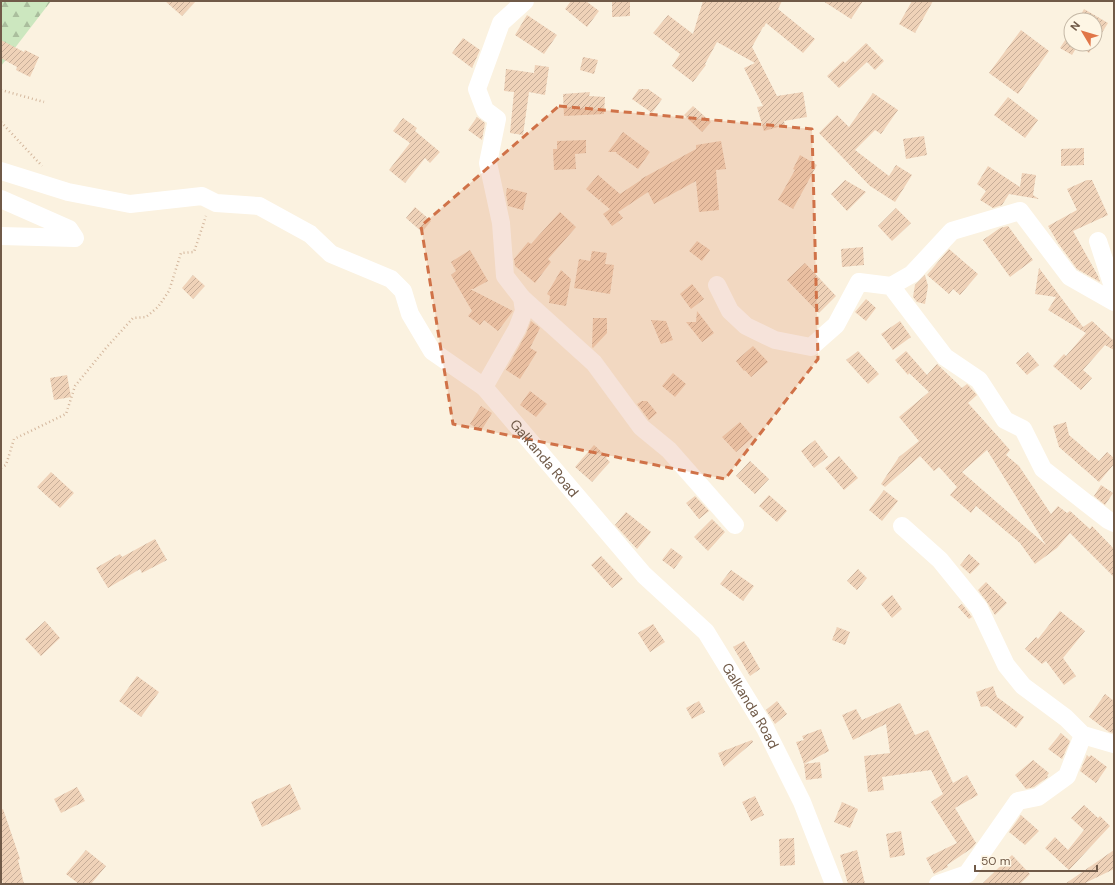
<svg xmlns="http://www.w3.org/2000/svg" width="1115" height="885" font-family="'DM Sans',sans-serif">
<style>
.forest{fill:url(#forest-firs)}
.building{fill:url(#building-hatch);fill-rule:evenodd}
.lines{fill:none;stroke-linecap:round;stroke-linejoin:round}
.path{stroke:#d3b69c;stroke-width:2.5;stroke-dasharray:1 3;stroke-linecap:butt}
.minor{stroke:#fff;stroke-width:18}
.marked{fill:#d07248;fill-opacity:0.2;stroke:#d07248;stroke-width:3;stroke-dasharray:8 5;stroke-linejoin:round}
.labels{text-anchor:middle;stroke-width:3.5;stroke-linejoin:round;paint-order:stroke}
.street-label{font-size:14px;fill:#705a48;stroke:#fef6e5}
</style>
<defs>
<pattern id="forest-firs" width="22" height="20" patternUnits="userSpaceOnUse"><rect width="22" height="20" fill="#cce7bf"/><path d="M5 1l3.5 6h-7zM16 11l3.5 6h-7z" fill="#aabe9d"/></pattern>
<pattern id="building-hatch" width="6" height="6" patternUnits="userSpaceOnUse"><rect width="6" height="6" fill="#efd2b8"/><path d="M-1 1l2-2M0 6l6-6M5 7l2-2" fill="none" stroke="#c6ad98"/></pattern>
</defs>
<rect width="100%" height="100%" fill="#fbf2e0"/>
<path class="forest" d="M1 1H51L1 66Z"/>
<path class="building" d="M165 1H196L182 16Z
M571 1H586L599 11 587 27 565 9Z
M612 1H630V16L612 17Z
M703 1H782L778 9 815 39 803 53 766 23 764 27H763L752 47 777 96 803 92 807 117 784 121 785 125 764 131 757 107 763 106 744 68 755 63 717 42 705 64 706 65 693 82 672 66 680 54 653 33 668 15 693 34Z
M823 1H863L851 19Z
M912 1H933L915 33 899 24Z
M1084 9 1108 23 1095 44V20H1078Z
M527 15 557 35 544 54 515 35Z
M1021 30 1049 51 1018 94 989 73Z
M1071 31V44H1095L1089 53 1078 45 1072 55 1060 48Z
M463 38 480 50 472 68 452 53Z
M1 40 24 52 25 50 39 57 30 77 16 70 17 67 1 58Z
M866 43 884 61 875 70 867 62 839 88 827 76 843 61 845 63Z
M583 57 598 60 594 74 580 70Z
M535 65 549 67 545 95 529 92 523 135 510 133 514 92 504 91 506 69 534 73Z
M639 89H648L662 99 652 113 632 99Z
M590 92 589 96 605 97 604 114 564 116 563 94Z
M873 93 898 110 881 134 875 130 855 150 889 176 896 165 912 175 895 202 870 186 819 133 837 115 849 127Z
M1008 97 1038 120 1025 138 994 115Z
M693 106 711 122 702 132 684 115Z
M477 117 485 123 482 140 468 130Z
M403 118 417 128 415 131 440 152 430 163 425 158 405 183 389 170 410 143 393 131Z
M623 132 650 152 638 169 616 153 617 152H608Z
M924 136 927 155 906 159 903 139Z
M586 140V153L575 154 576 169 554 170 553 149H557V141Z
M721 141 726 169 716 170 719 210 699 212 696 181 654 204 648 192 618 212 623 218 612 226 603 214 610 209 600 201 602 197 599 200 586 189 598 175 620 194 641 180V179L696 149V145Z
M1084 148V165L1061 166V149Z
M800 155 817 165 793 209 778 200 795 170 793 169Z
M988 166 1020 187 1022 173 1036 175 1033 195 1039 199 1009 194 1002 205 993 208 980 200 986 191 977 184Z
M845 180 866 192 847 211 831 194Z
M1087 180H1092L1108 215 1073 231 1098 276 1100 282 1077 269 1058 243 1048 226 1077 210 1067 189Z
M507 188 527 193 523 210 508 206 506 194Z
M415 207 431 221 422 232 406 218Z
M896 208 911 223 892 241 878 226Z
M560 212 576 227 548 259 551 262 535 283 515 266 514 259 528 242 531 244Z
M1008 226 1033 260 1010 277 983 240 1000 228Z
M697 241 710 250 702 261 689 251Z
M863 247 864 265 842 267 841 249Z
M949 249 978 274 960 295 953 289 949 294 927 275Z
M470 250 488 281 473 289H470L513 311 498 331 484 320 480 325 468 316 472 311 451 275 456 271 451 262Z
M592 251 607 253 605 264 614 265 610 294 574 288 579 259 590 261Z
M805 263 836 296 819 313 787 280Z
M1039 268 1083 327 1092 321 1114 341V350L1105 345 1083 370 1092 378 1081 390 1053 366 1064 354 1066 356 1086 333 1048 310 1056 297 1035 294Z
M561 270 571 279 566 306 549 303 550 296 547 294Z
M193 275 205 286 193 299 182 288Z
M925 275 928 286 925 304 917 302 913 297 915 285Z
M692 284 704 299 691 309 680 294Z
M866 299 876 308 866 321 855 312Z
M697 311 714 333 702 342 686 322H696Z
M593 318H607V333L593 348 592 347Z
M651 320 666 321 673 340 661 344Z
M531 321 540 328 530 348 537 352 520 379 506 370 526 334Z
M900 321 911 337 893 350 881 334Z
M753 346 768 362 751 377 745 370 744 371 736 361Z
M858 351 879 374 868 384 846 360Z
M906 351 927 375 937 364 962 388 967 384 968 385 977 395 968 403 1010 450 1006 455 1019 466 1051 514 1058 506 1067 513 1070 511 1090 529 1092 526 1114 549V577L1070 533 1057 548 1035 564 1020 543 976 506 971 513 950 495 957 487 939 467 934 471 920 456 885 487 881 484 899 457 919 441 899 417 929 392 909 373 908 375 895 360ZM987 450 997 466 1046 545 962 472Z
M1028 352 1039 365 1027 375 1016 363Z
M673 373 686 384 675 397 662 386Z
M67 375 71 397 54 400 50 378Z
M530 391 547 404 536 417 520 405Z
M642 401H647L657 413 649 420 637 404Z
M481 406 492 413 481 431 470 424Z
M740 422 753 437 736 452 722 437Z
M1066 422 1069 435 1099 461 1107 452 1114 458V464L1099 482 1059 447 1053 426Z
M815 440 828 457 814 468 801 451Z
M594 445 607 457 606 458 610 462 592 482 575 467Z
M839 456 858 478 844 490 825 468Z
M750 461 769 479 755 494 736 476Z
M51 472 74 493 60 508 37 487Z
M1101 485 1113 493 1105 505 1094 496Z
M884 490 898 501 882 521 869 510Z
M769 495 787 511 777 522 759 506Z
M695 496 709 511 699 519 686 503Z
M626 512 651 532 637 549 615 525Z
M712 519 725 532 708 551 694 537Z
M155 539 167 560 142 573 140 569 108 588 96 568 120 554 122 557Z
M671 548 683 557 674 569 662 560Z
M969 554 980 564 970 574 960 565Z
M601 556 623 579 612 588 591 565Z
M858 569 867 578 857 590 847 581Z
M731 570 754 586 743 601 720 584Z
M986 582 1007 603 995 615 987 602 978 590Z
M892 595 902 609 892 618 881 604Z
M962 604 972 617 969 619 958 607Z
M1060 611 1085 631 1063 658 1076 676 1064 685 1046 661 1042 664 1025 649 1036 637 1038 639Z
M45 621 60 638 41 656 25 639Z
M653 624 665 642 650 652 638 633Z
M837 627 850 632 845 645 832 640Z
M744 641 760 669 750 676 733 647Z
M137 676 159 692 141 717 119 701Z
M993 686 997 697 1024 717 1016 728 987 706 981 707 976 692Z
M1105 694 1114 701V733L1109 732 1089 717Z
M699 701 705 712 692 719 686 708Z
M777 701 787 714 775 724 766 710Z
M900 703 915 735 928 730 953 783 967 775 978 795 955 808 976 843 972 848 947 865 948 867 934 874 926 858 957 843 931 802 943 794 931 770 882 777 884 790 868 792 864 756 890 753 886 724 853 740 842 715 856 709 862 720Z
M821 729 829 751 804 764 796 742 804 740 802 736Z
M1061 733 1070 741 1062 759 1048 749Z
M752 740 753 742 724 767 718 753Z
M1087 755 1089 757 1091 755 1107 767 1096 783 1080 771Z
M1033 760 1049 773 1047 776 1048 777 1034 787 1026 789 1015 775Z
M820 762 822 778 806 780 804 764Z
M290 784 301 809 262 827 251 802Z
M77 787 85 801 61 813 54 799Z
M755 796 764 815 751 821 742 802Z
M842 802 858 809 850 828 834 822Z
M1084 805 1098 818 1100 816 1110 826 1069 870 1045 848 1055 837 1068 850 1084 830 1071 818Z
M3 809 20 859 18 860 24 884H3L1 876V810Z
M1021 815 1039 831 1025 845 1009 832Z
M901 831 905 855 890 858 886 834Z
M794 838 795 865 780 866 779 839Z
M86 850 106 866 91 884H79L66 874Z
M857 850 865 884H848L840 855Z
M1114 850V869L1083 884H1065Z
M1012 855 1030 874 1020 884H982Z"/>
<g class="lines">
<path class="path" d="M1 90 44 102
M1 122 42 166
M1 468 6 465 14 439 66 414 75 386 106 348 133 318 146 317 158 307 169 291 181 253 194 252 206 216"/>
<g class="minor">
<path id="s1" d="M525 1 501 23 477 89 485 110 497 119 488 163 501 223 505 276 522 298 524 311 517 329 484 387 644 575 706 632 765 728 802 802 834 884"/>
<path d="M1 171 68 192 130 204 202 196 216 203 259 206 310 234 331 254 391 279 403 291 410 314 432 351 484 387"/>
<path d="M1 199 69 229 75 238 1 236"/>
<path d="M1098 241 1114 290"/>
<path d="M717 285 730 311 746 326 775 340 811 347 836 325 859 282 891 286 945 357 979 380 1005 420 1023 429 1043 469 1108 520 1114 523"/>
<path d="M891 286 912 274 952 231 1020 211 1070 277 1114 302"/>
<path d="M522 298 594 363 641 427 669 450 735 525"/>
<path d="M902 526 940 560 979 608 1006 665 1023 686 1066 718 1083 735 1114 744"/>
<path d="M938 884 967 874 1018 801 1038 797 1067 776 1083 735"/>
</g>
</g>
<path class="marked" d="M559 106 812 129 818 359 725 479 453 424 421 226Z"/>
<g class="labels">
<g class="street-label">
<text dy="5" stroke="none"><textPath href="#s1" startOffset="520">Galkanda Road</textPath></text>
<text dy="5" stroke="none"><textPath href="#s1" startOffset="844">Galkanda Road</textPath></text>
</g>
</g>
<rect width="1115" height="885" fill="none" stroke="#705a48" stroke-width="4"/>
<g transform="translate(1083 32) rotate(308)"><circle r="19" fill="#fef6e5" stroke="#c5b8a6"/>
<path d="M0-3L7 15L0 10L-7 15Z" fill="#e17648"/>
<text y="-6" font-size="11" font-weight="bold" text-anchor="middle" fill="#705a48">N</text>
</g>
<path d="M975 865v6h122v-6" fill="none" stroke="#705a48" stroke-width="2"/>
<text x="981" y="865" font-size="12" fill="#705a48" stroke="#fef6e5" stroke-width="3" paint-order="stroke">50 m</text>
</svg>
